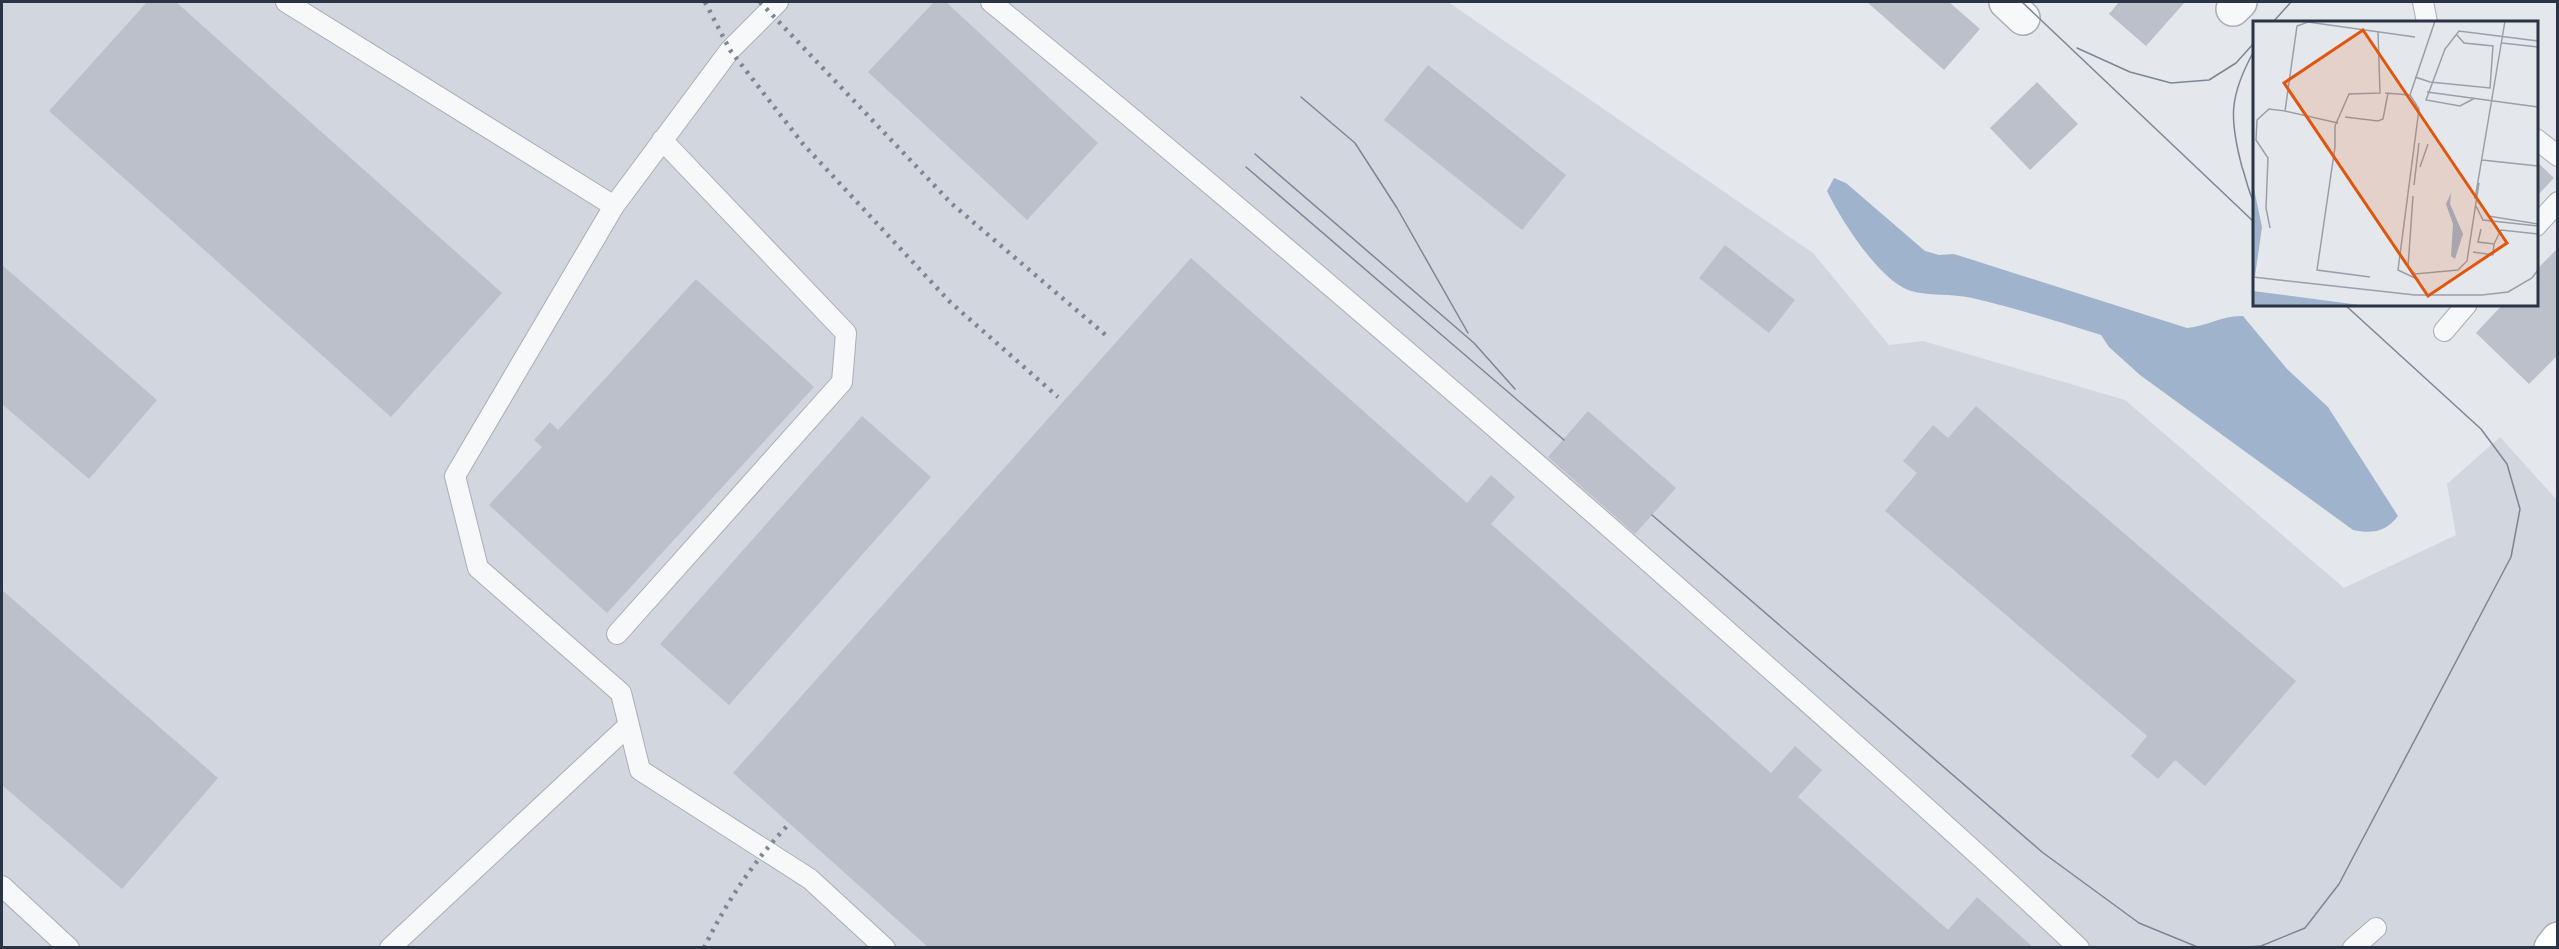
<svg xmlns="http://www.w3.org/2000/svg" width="2559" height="949" viewBox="0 0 2559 949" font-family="'Source Sans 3',sans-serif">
	<rect width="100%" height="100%" fill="#e4e7ec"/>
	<path fill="#d2d6de" d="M2,2H1448L1813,253L1889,345L1923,341L2125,400L2344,588L2456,535L2447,484L2500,437L2557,500L2558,924L2543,947L2,948Z"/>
	<path fill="#9fb4cc" d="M1834,178L1846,183L1925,251L1939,255L1954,254L2187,328C2207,326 2224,315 2243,316L2287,369L2328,407L2398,516C2386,532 2372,534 2353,530L2140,375L2109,347L2101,335C2059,322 2016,308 1972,298C1951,293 1929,297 1908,290C1878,278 1841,220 1827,191Z"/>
	<path fill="#bbc0ca" d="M147,2H176L502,293L391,417L49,111Z
		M934,2H946L1098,143L1027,220L868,72Z
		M1867,2H1949L1980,29L1944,70Z
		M2119,2H2185L2146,46L2109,14Z
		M1428,65L1566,175L1522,230L1384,120Z
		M2037,82L2078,124L2030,170L1990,128Z
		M2536,161L2554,178L2536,197Z
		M1725,245L1795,300L1769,333L1699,278Z
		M2558,248V355L2529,384L2476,333L2503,304H2536V270Z
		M1191,258L1467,503L1491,475L1515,497L1491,524L1771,773L1795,746L1822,770L1798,797L1948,930L1977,897L2034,948H929L733,773Z
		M2,265L157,400L89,479L2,404Z
		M696,279L814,387L607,613L489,505L542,447L534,440L550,422L558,430Z
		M1976,406L2296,681L2205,786L2175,760L2158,779L2131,756L2147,736L1885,511L1917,473L1903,461L1933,425L1948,438Z
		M1588,411L1676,488L1635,534L1548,457Z
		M862,416L931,477L729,705L660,644Z
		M2,590L218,778L122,889L2,785Z"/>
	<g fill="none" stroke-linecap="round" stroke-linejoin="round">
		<g stroke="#a9aeb7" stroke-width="22">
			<path id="service" d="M286,2L614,206L455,476L478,568L621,693L640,770L810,879L885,948
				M991,2C1228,196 1461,396 1691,599C1821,714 1952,829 2079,948
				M2423,2L2427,22
				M2536,139L2558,156
				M614,206L730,50L778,2
				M2536,226L2558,202
				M2444,331L2467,304
				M617,634L842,382L846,333L662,140
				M2,886L69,948
				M390,948L629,725
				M2353,948L2376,928"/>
		</g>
		<g stroke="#a9aeb7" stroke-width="36">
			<path id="minor" d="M2006,2L2023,18
				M2233,9L2240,2"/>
		</g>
		<g stroke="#a9aeb7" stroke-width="36">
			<path id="secondary" d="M2551,948L2558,939"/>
		</g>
		<use href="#service" stroke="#f7f8fa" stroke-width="20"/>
		<use href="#minor" stroke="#f7f8fa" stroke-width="33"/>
		<use href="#secondary" stroke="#fff" stroke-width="33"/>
		<path stroke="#7d8696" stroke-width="1.5" d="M2022,2L2254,222
			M2273,22L2291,2
			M2077,48L2130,72L2171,83L2209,80L2236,63L2254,43
			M2254,51C2229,96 2229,118 2242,167C2246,178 2248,191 2254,202
			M1301,97L1355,143L1397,208L1468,333
			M1255,154L1474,343L1515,389
			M1246,167L1564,440
			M1652,515L2042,852L2139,923L2200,948
			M2239,948L2261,946L2305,928L2339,884L2511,557L2520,509L2507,464L2481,429L2344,304"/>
		<path stroke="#7d8696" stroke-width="4.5" stroke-dasharray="3 6" stroke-linecap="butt" d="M705,2L730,50L803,144L950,302L1058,397
			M760,2L952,204L1108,337
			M704,948C726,902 756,858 789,824"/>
	</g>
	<g transform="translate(2253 21)">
		<rect width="285" height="285" fill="#e4e7ec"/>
		<path d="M0,163L9,206L2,255H0ZM198,172L197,183L210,213L202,238L198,235L200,203L193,183ZM0,270L114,285H0Z" fill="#9fb4cc"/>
		<path fill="none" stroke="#9a9fa9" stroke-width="1.5" d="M249,22L285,26M162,56L177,61L237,67L240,25L211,22L204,14M174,71L285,86M132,72L157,74M222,77L207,85L173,79L192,28L206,10L285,20M32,90L85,102M92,96L125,100L130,98L135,72M229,139L285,145M167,146L175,123M161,164L166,122M160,175L155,246L162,253L205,249L214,240L226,162M222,178L252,0M223,185L230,199L285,205M235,195L285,203M17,207L13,187L15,137L3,119L4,99L16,88L32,90L44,5L55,1L162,16M228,208L225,221L241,223L248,209L285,213M220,231L240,234L241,223M0,256L162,274H229L255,271L279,257L285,249M117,256L64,249L82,126V105L96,73L127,72L125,11M166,259L145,249L166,88L157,74L182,0"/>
		<path fill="#df570f" fill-opacity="0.15" stroke="#df570f" stroke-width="3" d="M110,9L254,222L175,275L31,62Z"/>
		<rect width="285" height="285" fill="none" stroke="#2b3445" stroke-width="3"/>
	</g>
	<rect width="2559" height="949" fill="none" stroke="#2b3445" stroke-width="6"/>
</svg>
